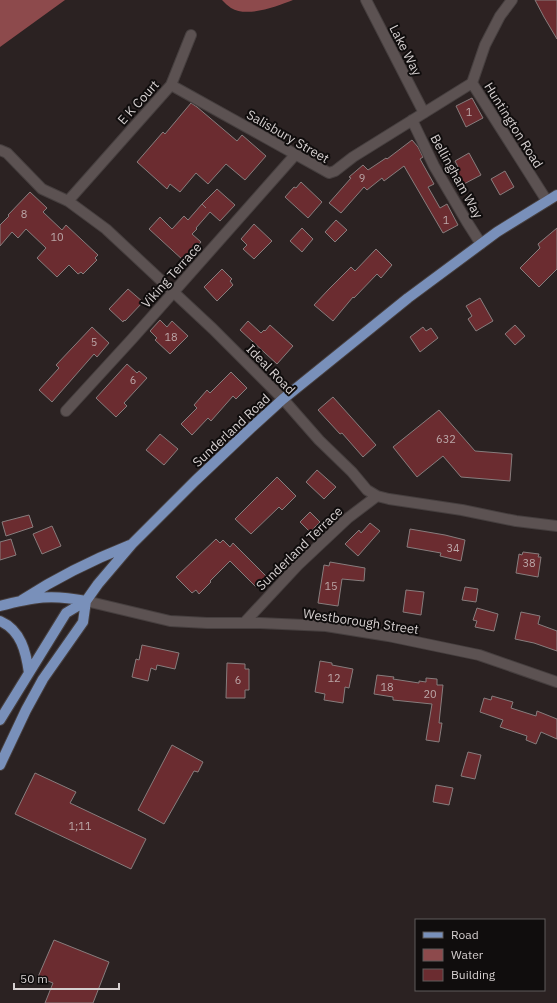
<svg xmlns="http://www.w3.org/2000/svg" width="557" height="1003" viewBox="0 0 557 1003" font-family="'IBM Plex Sans',sans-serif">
	<rect width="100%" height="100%" fill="#2b2222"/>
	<path fill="#8d4a4c" d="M0,0H65L0,47Z
		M222,0H293C278,6 247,18 231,8C228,6 225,3 222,0Z"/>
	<path fill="#6b2c30" stroke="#877d7d" d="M535,0H557V39L544,17Z
		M472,98L483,118L466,127L456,106Z
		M191,103L197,107L237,141L242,135L266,156L245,180L226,164L208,184L196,173L180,192L170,184L167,189L137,162L163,132L165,134Z
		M412,140L418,147L423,157L420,159L434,184L428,187L440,208L447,204L458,225L443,233L404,166L384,181L382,178L367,190L364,187L341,213L329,203L351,178L349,177L363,165L368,170L386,158L387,159Z
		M469,153L481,175L462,185L454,171L459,169L455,161Z
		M505,171L514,187L500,195L491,179Z
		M301,182L322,202L308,218L285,197L294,187L296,188Z
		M217,189L235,205L220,221L210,212L196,228L197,229L192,234L201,242L184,261L149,229L160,217L172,229L184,216L188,220L202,204L206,208L202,204Z
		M30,192L47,208L43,212L62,230L66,225L98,255L95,258L97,260L83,274L81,272L78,274L69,265L57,277L37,258L46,248L26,229L18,238L12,232L0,246V225L9,216L8,215Z
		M336,220L347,230L335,242L325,232Z
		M254,224L272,241L254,259L243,249L247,245L241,239Z
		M302,228L313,239L302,252L290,241Z
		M557,228V269L539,287L520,268L540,248L538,244Z
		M376,249L392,265L381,278L377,274L354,298L353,297L333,321L314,305L328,290L351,267L355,271Z
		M222,269L232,279L230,281L233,285L217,301L204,287Z
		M128,289L143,302L125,321L124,320L123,322L109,309Z
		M480,298L493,321L476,331L468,319L472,316L466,306Z
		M160,320L167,327L172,321L188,336L170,354L155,340L157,338L150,331Z
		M248,321L261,333L264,330L265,331L270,325L293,346L277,364L240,330Z
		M515,325L525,336L515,345L505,334Z
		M92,327L109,343L97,357L94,354L52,402L39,390L59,368L56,365Z
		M423,327L426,331L431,328L438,338L420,352L410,337Z
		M127,364L137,373L139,371L147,378L124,403L127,406L116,417L96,398Z
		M231,372L247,388L236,399L233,396L211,421L208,418L192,435L181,424L197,408L194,405L207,390L210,393Z
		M333,397L376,445L363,457L342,433L340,434L318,410Z
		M439,410L475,451L512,454L510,481L461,477L443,456L417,477L393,447Z
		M160,434L178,449L164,465L146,450Z
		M317,470L336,487L324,499L306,482Z
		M277,477L296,496L282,510L279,507L251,534L235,519Z
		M310,512L320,522L310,532L300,522Z
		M29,515L33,527L6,536L2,522Z
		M370,523L380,531L358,556L345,544L359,530L361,533Z
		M52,526L61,546L42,554L33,534Z
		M410,529L445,535L465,540L461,561L440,556L441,553L407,547Z
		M11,539L16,555L0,560V542Z
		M216,539L220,543L223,540L230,547L233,543L267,577L256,587L230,561L210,581L211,582L199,594L196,590L192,593L176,577Z
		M523,552L539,554L538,557H541L538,577L516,573L519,554L522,555Z
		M330,562L365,568L364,581L342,579L338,606L318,603L324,565L329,566Z
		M465,587L478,589L476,602L462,600Z
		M406,590L424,592L421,615L403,612Z
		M477,608L498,614L494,631L475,627L477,621L473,620Z
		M521,612L540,616L538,624L557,631V651L534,643L515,639Z
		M142,645L179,653L175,669L157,665L156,670L151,668L148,681L132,677L136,659L139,660Z
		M320,661L332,663V665L353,669L349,688L345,687L343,703L324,700L325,694L315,692Z
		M227,663L245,664V669H249V690H245V698H226Z
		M377,675L394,677L393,679L419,683V681L426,682V678L437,679V685H443L439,723H442L439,742L426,740L432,704L393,700V697L374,694Z
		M492,696L513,702L511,708L536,716L537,711L557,719V739L541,732L536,744L526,740L527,736L500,727L503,720L480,712L484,698L491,700Z
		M172,745L203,762L198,772L194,771L164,824L138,810Z
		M468,752L481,755L475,779L461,776Z
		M35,773L76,792L70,803L146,839L131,869L15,814Z
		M436,785L453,788L449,805L433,802Z
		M54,940L109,962L93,1003H45L53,983L38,977Z"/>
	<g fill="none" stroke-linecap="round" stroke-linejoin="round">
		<g stroke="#463f3f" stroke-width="12">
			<path id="street" d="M366,0L424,113
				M472,83L547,201
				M472,83L485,45L500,16L512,0
				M171,85L329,173L335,171L353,157L472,83
				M412,120L434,166L467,222L481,244
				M0,150L7,153L42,189L68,201L106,229L213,329L283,399L319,440L352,472L367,490L377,496L389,499L462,510L516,521L557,526
				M68,201L171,85L191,35
				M66,411L132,339L295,155
				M244,623L298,565L348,518L377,496"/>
		</g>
		<g stroke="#463f3f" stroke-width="12">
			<path id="secondary" d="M86,601L170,621L207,623H260L326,626L388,636L479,655L557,682"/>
		</g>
		<g stroke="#463f3f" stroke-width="12">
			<path id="primary" d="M22,600C56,578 92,560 130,545
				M0,606C34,597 51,594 86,601
				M0,621C21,630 26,652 29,673
				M0,720L66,613L86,601L98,584L132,544L195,481L251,428L283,399L408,298L497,232L557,195
				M0,765L26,710L43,679L83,622L86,601"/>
		</g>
		<use href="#street" stroke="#5c5252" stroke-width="10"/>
		<use href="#secondary" stroke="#5c5252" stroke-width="10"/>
		<use href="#primary" stroke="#7990ba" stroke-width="10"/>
	</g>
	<g text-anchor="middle" stroke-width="4" stroke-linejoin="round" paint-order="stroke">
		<g font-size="11" fill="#bba7a8">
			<text x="469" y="116">1</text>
			<text x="362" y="182">9</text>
			<text x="24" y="218">8</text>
			<text x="446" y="224">1</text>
			<text x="57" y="241">10</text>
			<text x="171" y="341">18</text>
			<text x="94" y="346">5</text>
			<text x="133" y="384">6</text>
			<text x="446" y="443">632</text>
			<text x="453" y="552">34</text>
			<text x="529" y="567">38</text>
			<text x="331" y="590">15</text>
			<text x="334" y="682">12</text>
			<text x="238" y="684">6</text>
			<text x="387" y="691">18</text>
			<text x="430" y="698">20</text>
			<text x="80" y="830">1;11</text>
		</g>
		<g font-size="13" fill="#d6d0d0" stroke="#100d0d">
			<text transform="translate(406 50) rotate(63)" y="5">Lake Way</text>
			<text transform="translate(138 102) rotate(-48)" y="5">E K Court</text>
			<text transform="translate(514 125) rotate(58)" y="5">Huntington Road</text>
			<text transform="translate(288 136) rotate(30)" y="5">Salisbury Street</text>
			<text transform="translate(457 176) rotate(61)" y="5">Bellingham Way</text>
			<text transform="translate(171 275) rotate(-48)" y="5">Viking Terrace</text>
			<text transform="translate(271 369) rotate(46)" y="5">Ideal Road</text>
			<text transform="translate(231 430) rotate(-43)" y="5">Sunderland Road</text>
			<text transform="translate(299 548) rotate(-44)" y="5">Sunderland Terrace</text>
			<text transform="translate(361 621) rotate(8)" y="5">Westborough Street</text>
		</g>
	</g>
	<rect x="415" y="919" width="130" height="72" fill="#100d0d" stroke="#5f5b5b"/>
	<rect x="423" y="932" width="20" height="6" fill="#7990ba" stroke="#5f5b5b"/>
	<text x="451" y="939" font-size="12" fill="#d6d0d0">Road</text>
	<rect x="423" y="949" width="20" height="12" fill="#8d4a4c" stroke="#5f5b5b"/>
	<text x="451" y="959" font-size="12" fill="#d6d0d0">Water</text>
	<rect x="423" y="969" width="20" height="12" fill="#6b2c30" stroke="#5f5b5b"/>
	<text x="451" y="979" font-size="12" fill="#d6d0d0">Building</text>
	<path d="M14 983v6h105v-6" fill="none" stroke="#d6d0d0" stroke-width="2"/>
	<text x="20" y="983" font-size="12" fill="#d6d0d0" stroke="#100d0d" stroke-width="3" paint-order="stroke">50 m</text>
</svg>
